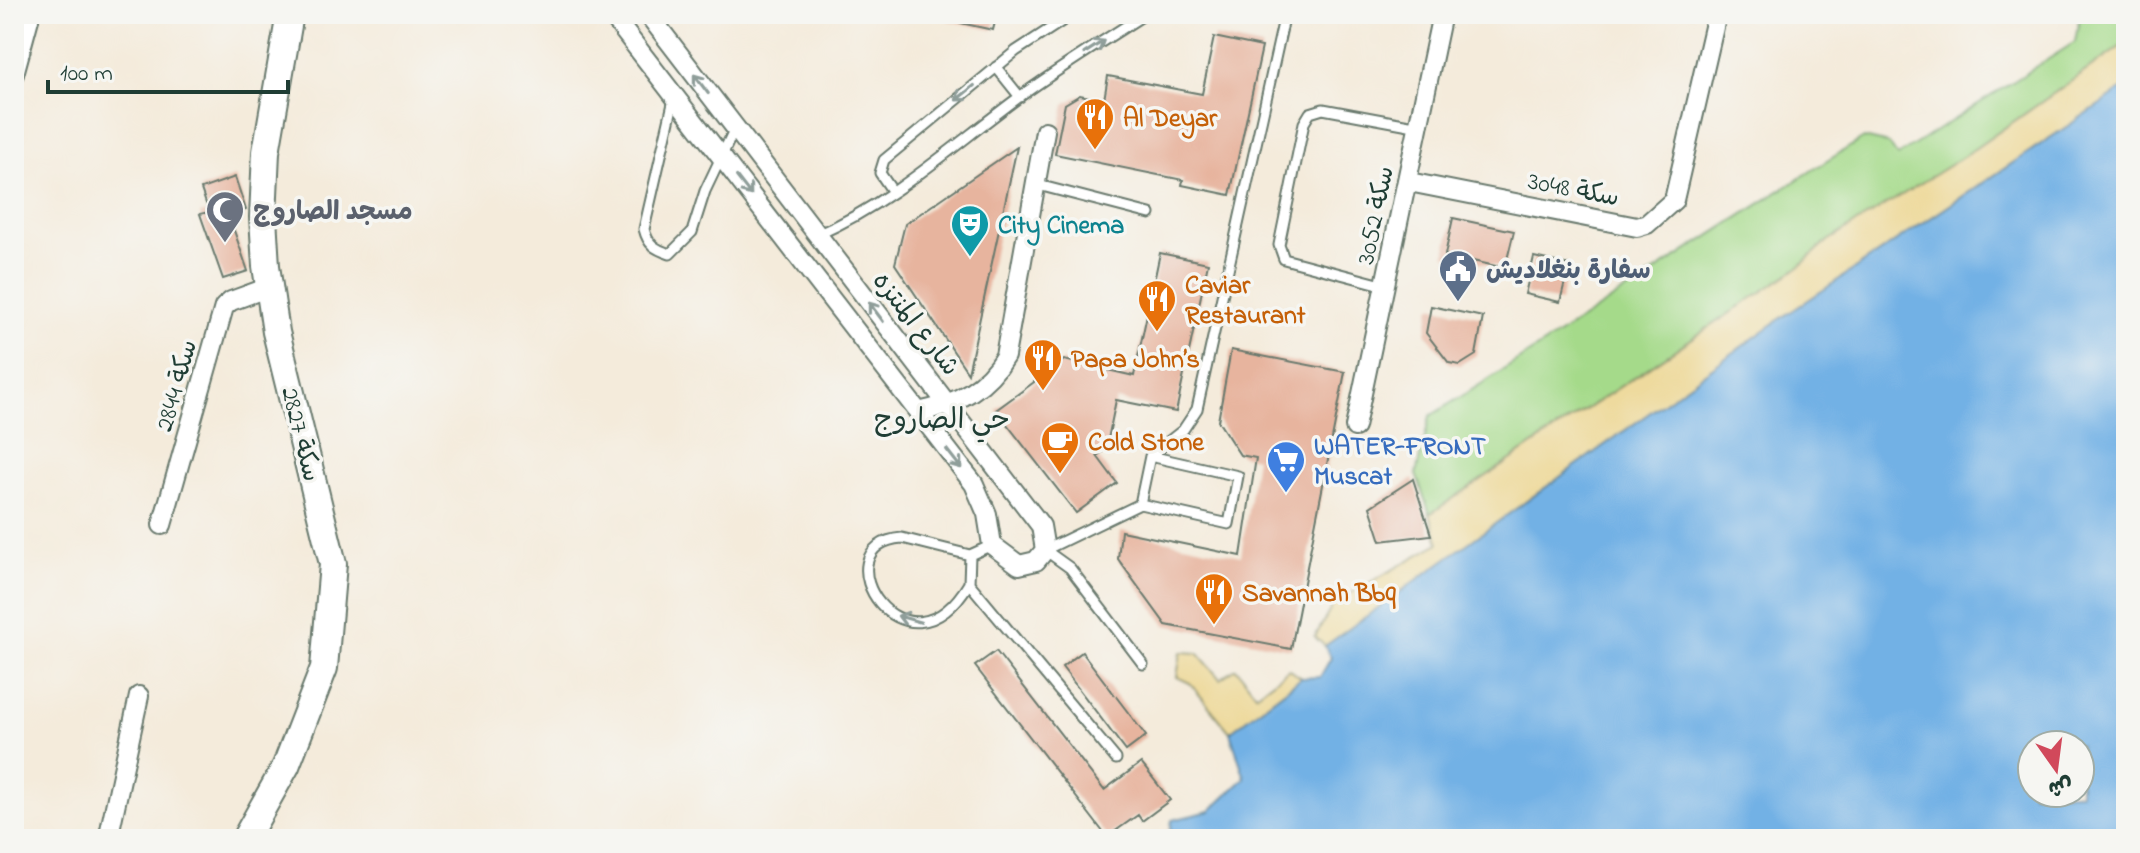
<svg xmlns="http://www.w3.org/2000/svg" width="2140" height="853" viewBox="0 0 2140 853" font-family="'Indie Flower','Playpen Sans Arabic',sans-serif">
	<rect width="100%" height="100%" fill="#f6f6f2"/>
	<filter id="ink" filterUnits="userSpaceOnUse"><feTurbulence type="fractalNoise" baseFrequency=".0125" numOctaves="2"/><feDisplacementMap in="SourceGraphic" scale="16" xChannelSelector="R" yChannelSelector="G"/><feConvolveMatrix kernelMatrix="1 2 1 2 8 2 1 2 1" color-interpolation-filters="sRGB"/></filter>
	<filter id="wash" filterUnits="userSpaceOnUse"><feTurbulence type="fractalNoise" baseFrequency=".006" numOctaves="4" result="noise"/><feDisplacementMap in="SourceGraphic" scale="32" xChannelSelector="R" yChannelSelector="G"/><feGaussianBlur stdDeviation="1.8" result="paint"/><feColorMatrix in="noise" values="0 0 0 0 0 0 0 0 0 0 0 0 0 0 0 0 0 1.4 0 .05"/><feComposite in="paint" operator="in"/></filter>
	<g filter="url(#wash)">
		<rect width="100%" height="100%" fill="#f4ebdb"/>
		<path fill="#a5da8a" stroke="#628c5f" stroke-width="2" d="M2080,14H2126V43L1963,157L1828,241L1799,267L1430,514L1416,474L1430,416C1576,326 1717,228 1864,138L1889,144L1897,156L2075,42Z"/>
		<path fill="#eeda9e" stroke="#868c69" stroke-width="2" d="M2126,43V87L1783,317L1325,646L1315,637L1334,603L1439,543L1430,514L1799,267L1828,241L1963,157Z
			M1181,652L1198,653L1220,679L1236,668L1256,694L1289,669L1301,678L1230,732L1190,683L1177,677Z"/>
		<path fill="#72b1e5" stroke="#48778c" stroke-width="2" fill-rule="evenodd" d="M2126,87V839H1169L1172,820L1210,811L1245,778L1230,732L1301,678L1320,677L1331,658L1325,646L1783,317ZM2032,745H2080V793H2032Z"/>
		<g id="blocks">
			<path fill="#e7b49e" d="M948,14H997L993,30L947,20Z
				M1214,37L1262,47L1230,195L1182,185L1183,180L1055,154L1065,104L1080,95L1104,100L1108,76L1202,94Z
				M1017,147L968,373L895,264L905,224Z
				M235,177L246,210L229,216L248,271L223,279L200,214L209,212L201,189Z
				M1453,218L1514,231L1505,268L1445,255Z
				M1160,253L1208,263L1176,412L1116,400L1106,449L1097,456L1117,483L1076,513L996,410L1064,360L1134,376Z
				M1534,257L1569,265L1560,302L1525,294Z
				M1431,306L1483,317L1476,355L1460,365L1449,363L1426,333Z
				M1231,350L1345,372L1291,649L1166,625L1118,559L1121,531L1241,556L1256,458L1240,455L1218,421Z
				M1413,479L1431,535L1381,541L1370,507Z
				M996,651L1104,790L1141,763L1170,800L1142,821L1138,815L1107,837L975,666Z
				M1082,652L1146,736L1126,751L1062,667Z"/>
		</g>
	</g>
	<g filter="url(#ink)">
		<use href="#blocks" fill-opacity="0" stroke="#6a7a6e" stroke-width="2"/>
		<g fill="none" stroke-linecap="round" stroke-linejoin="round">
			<g stroke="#6a7a6e" stroke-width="13">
				<path id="lane" d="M996,67L1020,97
					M674,99L644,229C648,245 655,249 670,254L692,232L705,191L735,128
					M1038,185L1150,214
					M893,192L880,173L884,160L1016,51L1073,14
					M817,235C891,203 953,146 1018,98C1059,68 1102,42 1145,14
					M1386,286L1284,259L1279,245L1304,123L1310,113L1323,109L1420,127
					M1150,456L1183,430L1197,409L1285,14
					M1140,504L1150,456L1238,476L1229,524L1140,504L1045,550L1070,568L1143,664
					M992,545L970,555L969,583L1116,759
					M969,583C906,689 816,545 902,538L970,555"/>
			</g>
			<g stroke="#6a7a6e" stroke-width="22">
				<path id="street" d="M611,14L974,484L987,514L992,545L1019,565L1036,561L1045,550L1041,526L648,14
					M14,74L29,19
					M1409,182L1637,227L1647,224L1674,200L1717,14
					M918,412C954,405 986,389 1005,356L1045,131
					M1355,427L1442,14
					M162,525L224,307L231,301L269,287
					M108,839L139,696"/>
			</g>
			<g stroke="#6a7a6e" stroke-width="30">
				<path id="secondary" d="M245,839L286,766L324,668L333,564L276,332L266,266L263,217L266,152L290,14"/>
			</g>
			<use href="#lane" stroke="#fff" stroke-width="9"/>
			<use href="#street" stroke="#fff" stroke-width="18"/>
			<use href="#secondary" stroke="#fff" stroke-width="26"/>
		</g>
		<defs><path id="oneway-shaft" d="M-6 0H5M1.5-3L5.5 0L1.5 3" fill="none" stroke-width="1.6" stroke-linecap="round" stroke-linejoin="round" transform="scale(2)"/></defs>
		<g stroke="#8f9e9a">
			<use href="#oneway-shaft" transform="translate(1094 47) rotate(-33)"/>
			<use href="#oneway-shaft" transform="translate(701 84) rotate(-127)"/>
			<use href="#oneway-shaft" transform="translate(965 93) rotate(141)"/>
			<use href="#oneway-shaft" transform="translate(744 186) rotate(52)"/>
			<use href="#oneway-shaft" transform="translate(876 312) rotate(-127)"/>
			<use href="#oneway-shaft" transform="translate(954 459) rotate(52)"/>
			<use href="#oneway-shaft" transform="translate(909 619) rotate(-164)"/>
		</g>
	</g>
	<defs>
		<g id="restaurant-pin" transform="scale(2)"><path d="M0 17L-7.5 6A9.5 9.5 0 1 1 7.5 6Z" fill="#e8710a" stroke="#f6f6f2"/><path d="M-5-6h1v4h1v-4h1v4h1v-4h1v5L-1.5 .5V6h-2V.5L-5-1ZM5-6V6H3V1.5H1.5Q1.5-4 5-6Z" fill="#fff"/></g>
		<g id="mosque-pin" transform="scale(2)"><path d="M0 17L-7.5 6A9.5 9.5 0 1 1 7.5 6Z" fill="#6b7280" stroke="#f6f6f2"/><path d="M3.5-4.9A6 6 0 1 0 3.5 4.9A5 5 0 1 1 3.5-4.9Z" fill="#fff"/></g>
		<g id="theatre-pin" transform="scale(2)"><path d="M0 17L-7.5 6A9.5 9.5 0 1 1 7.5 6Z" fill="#0f9aa8" stroke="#f6f6f2"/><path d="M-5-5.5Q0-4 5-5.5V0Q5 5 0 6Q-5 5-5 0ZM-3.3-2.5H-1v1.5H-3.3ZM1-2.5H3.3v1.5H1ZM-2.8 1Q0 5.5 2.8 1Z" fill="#fff"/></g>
		<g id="civic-pin" transform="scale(2)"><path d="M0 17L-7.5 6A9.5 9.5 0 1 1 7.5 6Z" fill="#5c6f8a" stroke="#f6f6f2"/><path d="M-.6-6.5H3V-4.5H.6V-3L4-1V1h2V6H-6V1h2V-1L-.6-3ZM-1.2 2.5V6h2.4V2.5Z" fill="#fff"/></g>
		<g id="cafe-pin" transform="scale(2)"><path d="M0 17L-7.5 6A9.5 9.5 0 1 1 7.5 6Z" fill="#e8710a" stroke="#f6f6f2"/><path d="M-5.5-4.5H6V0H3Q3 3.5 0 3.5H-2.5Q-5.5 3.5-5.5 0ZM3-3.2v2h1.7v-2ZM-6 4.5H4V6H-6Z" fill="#fff"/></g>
		<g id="supermarket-pin" transform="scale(2)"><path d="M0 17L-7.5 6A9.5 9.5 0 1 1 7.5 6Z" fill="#3f7fe0" stroke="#f6f6f2"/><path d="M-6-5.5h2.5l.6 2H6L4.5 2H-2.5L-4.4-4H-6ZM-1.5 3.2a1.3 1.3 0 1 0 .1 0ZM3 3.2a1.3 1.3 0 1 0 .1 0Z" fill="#fff"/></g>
	</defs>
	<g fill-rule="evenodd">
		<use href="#restaurant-pin" x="1095" y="117"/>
		<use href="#mosque-pin" x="225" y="210"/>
		<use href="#theatre-pin" x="970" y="224"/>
		<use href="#civic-pin" x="1458" y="269"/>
		<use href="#restaurant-pin" x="1157" y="299"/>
		<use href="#restaurant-pin" x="1043" y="358"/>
		<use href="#cafe-pin" x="1060" y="441"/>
		<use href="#supermarket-pin" x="1286" y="460"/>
		<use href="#restaurant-pin" x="1214" y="592"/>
	</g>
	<g text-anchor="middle" stroke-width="7" stroke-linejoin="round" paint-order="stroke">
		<g font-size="26" font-weight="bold" fill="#c56008" stroke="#f6f6f2" text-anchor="start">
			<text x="1123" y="126">Al Deyar</text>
			<text x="1185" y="293">Caviar<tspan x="1185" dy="30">Restaurant</tspan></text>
			<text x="1071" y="367">Papa John’s</text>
			<text x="1088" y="450">Cold Stone</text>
			<text x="1242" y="601">Savannah Bbq</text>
		</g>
		<g font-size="26" fill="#1f3d34" stroke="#f6f6f2">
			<text transform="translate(1574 188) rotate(11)" y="9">سكة 3048</text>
			<text transform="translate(1374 215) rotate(-78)" y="9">سكة 3052</text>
			<text transform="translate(917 323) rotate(52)" y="9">شارع المنتزه</text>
			<text transform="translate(175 385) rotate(-74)" y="9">سكة 2844</text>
			<text transform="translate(302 434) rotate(76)" y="9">سكة 2827</text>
		</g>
		<g font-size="26" font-weight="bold" fill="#5b616d" stroke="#f6f6f2" text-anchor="start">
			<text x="253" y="219">مسجد الصاروج</text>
		</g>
		<g font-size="26" font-weight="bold" fill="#0d838f" stroke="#f6f6f2" text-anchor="start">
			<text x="998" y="233">City Cinema</text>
		</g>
		<g font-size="26" font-weight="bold" fill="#4e5e75" stroke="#f6f6f2" text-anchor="start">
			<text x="1486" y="278">سفارة بنغلاديش</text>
		</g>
		<g font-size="26" font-weight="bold" fill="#366cbe" stroke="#f6f6f2" text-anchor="start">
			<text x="1314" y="454">WATER-FRONT<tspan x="1314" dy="30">Muscat</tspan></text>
		</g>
		<g font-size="28" fill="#1f3d34" stroke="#f6f6f2">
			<text x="942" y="428">حي الصاروج</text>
		</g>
	</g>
	<rect width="2140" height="853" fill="none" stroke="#f6f6f2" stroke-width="48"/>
	<g transform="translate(2056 769) rotate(166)"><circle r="38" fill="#f6f6f2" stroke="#a0aca6" stroke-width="2"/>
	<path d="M0-6L14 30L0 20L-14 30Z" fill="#d1495b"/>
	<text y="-12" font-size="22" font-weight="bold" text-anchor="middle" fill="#1f3d34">ش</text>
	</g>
	<path d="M48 80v12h240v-12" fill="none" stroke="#1f3d34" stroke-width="4"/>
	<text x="60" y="80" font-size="24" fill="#1f3d34" stroke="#f6f6f2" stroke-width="6" paint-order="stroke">100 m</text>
</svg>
